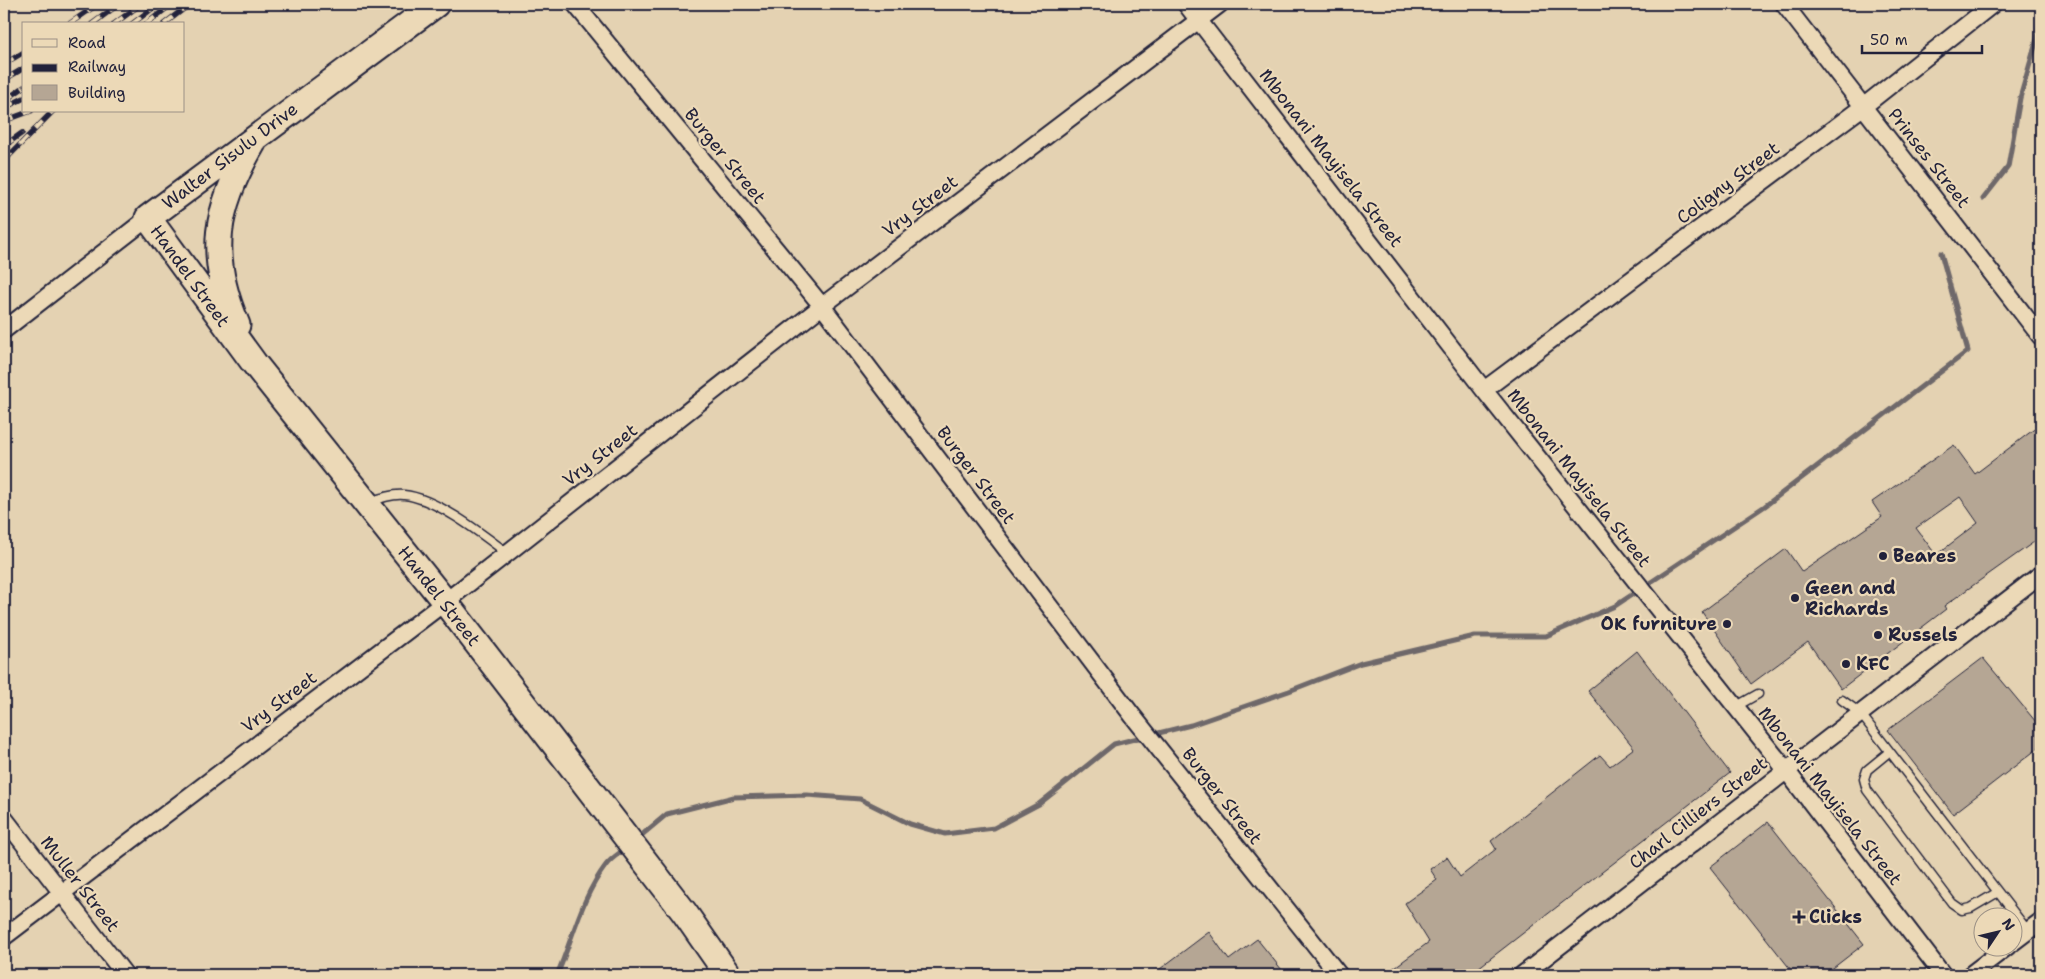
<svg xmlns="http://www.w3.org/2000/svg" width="2045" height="979" viewBox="0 0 2045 979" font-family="'Shantell Sans',sans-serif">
	<rect width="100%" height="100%" fill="#e4d2b2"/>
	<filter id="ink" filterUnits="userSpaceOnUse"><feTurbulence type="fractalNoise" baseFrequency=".02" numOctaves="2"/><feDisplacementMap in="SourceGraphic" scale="10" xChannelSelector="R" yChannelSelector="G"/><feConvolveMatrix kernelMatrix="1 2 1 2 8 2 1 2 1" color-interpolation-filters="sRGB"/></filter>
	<g filter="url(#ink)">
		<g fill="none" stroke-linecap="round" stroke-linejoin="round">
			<path stroke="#6e686a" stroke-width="5" d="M1983,199L2008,167L2020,98L2037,39L2041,13
				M637,839L667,814L734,797L807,795L860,799L910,824L945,834L994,828L1039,804L1114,744L1191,725L1289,691L1361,663L1475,636H1546L1615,606L1765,506L1968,351L1941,253
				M557,975C573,938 581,898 606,865C611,858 620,853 626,848"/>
		</g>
		<path fill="#b5a694" stroke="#22223b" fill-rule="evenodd" d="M2041,424V537L1944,606L1946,609L1841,689L1808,642L1751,684L1702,612L1786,549L1802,572L1882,517L1872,502L1954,445L1975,474ZM1960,497L1978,523L1936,555L1916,528Z
			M1637,651L1730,773L1469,975H1384L1429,942L1405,903L1437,880L1430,869L1447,857L1460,877L1496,849L1491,841L1600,755L1610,766L1634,748L1588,691Z
			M1983,658L2041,728V746L1953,814L1888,730Z
			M1768,822L1864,944L1824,975H1795L1710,867Z
			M1209,932L1229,960L1257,939L1286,975H1152Z"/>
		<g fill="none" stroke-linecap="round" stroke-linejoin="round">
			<g stroke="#22223b" stroke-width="11">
				<path id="lane" d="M370,502C381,498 392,494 404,495C436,498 482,534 507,553
					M1842,700L1860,713L2028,931
					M1735,707L1758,694
					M1889,752L1867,770L1864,779L1867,790L1952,903L1962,910L1971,908L1998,892"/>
			</g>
			<g stroke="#22223b" stroke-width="20">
				<path id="street" d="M575,4L822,306L1132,715L1339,975
					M1186,4L1484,390L1786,770L1943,975
					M1784,4L2041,337
					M4,330L148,218
					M1484,390L1864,106L1993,4
					M4,818L125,975
					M4,937L445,602L822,306L1220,4
					M2012,943L2041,921
					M1522,975L2041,574
					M1970,975L2008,946"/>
			</g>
			<g stroke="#22223b" stroke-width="29">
				<path id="primary" d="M436,4L148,218L254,363L445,602L684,912L728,975
					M237,325C207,255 215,208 253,143"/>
			</g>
			<use href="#lane" stroke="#ecd9b7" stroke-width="8"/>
			<use href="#street" stroke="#ecd9b7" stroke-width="16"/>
			<use href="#primary" stroke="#ecd9b7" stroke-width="25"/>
			<g stroke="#22223b" stroke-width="5.5">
				<path id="rail" d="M69,24L98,4
					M92,24L119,4
					M114,24L141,4
					M132,24L158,4
					M146,24L172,4
					M164,24L190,4
					M4,64L24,52
					M4,80L24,68
					M4,101L24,87
					M4,108L24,98
					M4,121L31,111
					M4,146L22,133
					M4,161L53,111"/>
			</g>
			<use href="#rail" stroke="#ecd9b7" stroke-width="4" stroke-dasharray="11" stroke-linecap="butt"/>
		</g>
	</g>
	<g fill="#22223b" stroke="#ecd9b7" stroke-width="2">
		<circle cx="1883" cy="556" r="5"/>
		<circle cx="1795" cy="598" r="5"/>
		<circle cx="1727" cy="624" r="5"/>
		<circle cx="1878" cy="635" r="5"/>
		<circle cx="1846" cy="664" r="5"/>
		<path d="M1796.5 909.5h5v5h5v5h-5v5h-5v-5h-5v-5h5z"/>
	</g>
	<g text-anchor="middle" stroke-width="4.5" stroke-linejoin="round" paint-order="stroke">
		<g font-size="18" fill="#22223b" stroke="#ecd9b7">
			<text transform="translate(230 156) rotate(-37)" y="6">Walter Sisulu Drive</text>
			<text transform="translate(725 156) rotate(51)" y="6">Burger Street</text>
			<text transform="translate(1331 158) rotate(52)" y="6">Mbonani Mayisela Street</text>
			<text transform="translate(1929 158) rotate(52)" y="6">Prinses Street</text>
			<text transform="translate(1728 183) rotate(-37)" y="6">Coligny Street</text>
			<text transform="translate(920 206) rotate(-37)" y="6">Vry Street</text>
			<text transform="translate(190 276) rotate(54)" y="6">Handel Street</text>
			<text transform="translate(600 455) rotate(-38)" y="6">Vry Street</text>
			<text transform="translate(976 475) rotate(53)" y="6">Burger Street</text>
			<text transform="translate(1579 478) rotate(52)" y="6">Mbonani Mayisela Street</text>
			<text transform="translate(439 596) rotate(52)" y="6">Handel Street</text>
			<text transform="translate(279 702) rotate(-37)" y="6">Vry Street</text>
			<text transform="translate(1222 796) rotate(52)" y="6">Burger Street</text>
			<text transform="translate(1830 796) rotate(52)" y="6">Mbonani Mayisela Street</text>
			<text transform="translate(1698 813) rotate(-38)" y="6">Charl Cilliers Street</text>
			<text transform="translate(80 884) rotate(52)" y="6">Muller Street</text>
		</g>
		<g font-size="18" font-weight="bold" fill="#22223b" stroke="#ecd9b7" text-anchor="start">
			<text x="1893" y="562">Beares</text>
			<text x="1805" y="594">Geen and<tspan x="1805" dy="21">Richards</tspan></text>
			<text x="1717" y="630" text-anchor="end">OK furniture</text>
			<text x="1888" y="641">Russels</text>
			<text x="1856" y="670">KFC</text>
			<text x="1809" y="923">Clicks</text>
		</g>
	</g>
	<rect width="2045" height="979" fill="none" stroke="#ecd9b7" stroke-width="20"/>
	<rect x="10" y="10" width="2025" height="959" fill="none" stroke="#22223b" stroke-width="2" filter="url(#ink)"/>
	<rect x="22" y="22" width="162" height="90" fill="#ecd9b7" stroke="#9b9085"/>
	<rect x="32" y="39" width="25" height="8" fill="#ecd9b7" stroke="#9b9085"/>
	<text x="68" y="48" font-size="15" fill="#22223b">Road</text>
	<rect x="32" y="64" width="25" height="8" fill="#22223b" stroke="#9b9085"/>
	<text x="68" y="72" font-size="15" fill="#22223b">Railway</text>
	<rect x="32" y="85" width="25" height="15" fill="#b5a694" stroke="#9b9085"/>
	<text x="68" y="98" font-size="15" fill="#22223b">Building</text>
	<g transform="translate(1998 932) rotate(55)"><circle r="24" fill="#ecd9b7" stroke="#9b9085"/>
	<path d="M0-4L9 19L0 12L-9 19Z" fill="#22223b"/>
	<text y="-8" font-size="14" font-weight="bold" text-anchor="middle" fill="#22223b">N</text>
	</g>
	<path d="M1862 45v8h120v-8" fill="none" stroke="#22223b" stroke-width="2.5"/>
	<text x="1870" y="45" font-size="15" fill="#22223b" stroke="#ecd9b7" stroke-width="4" paint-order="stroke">50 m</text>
</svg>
